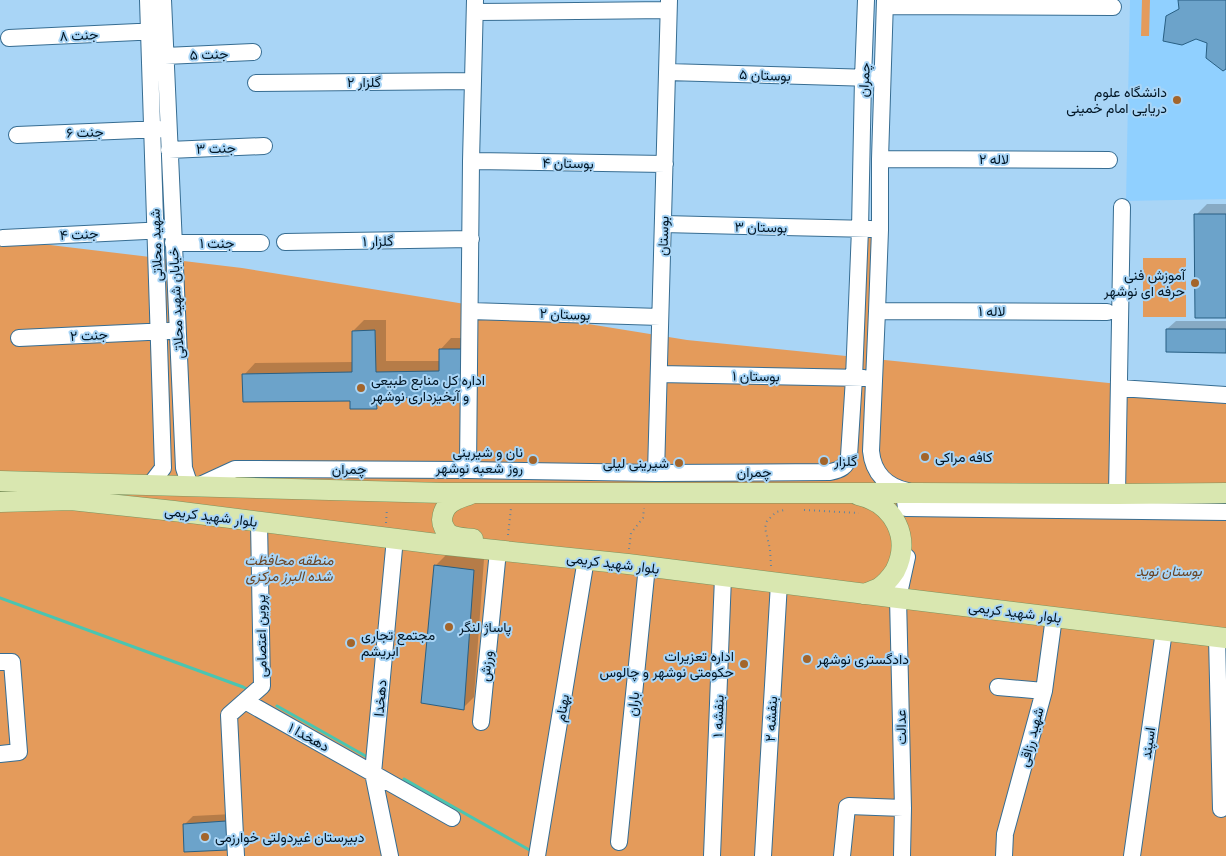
<svg xmlns="http://www.w3.org/2000/svg" width="1226" height="856" viewBox="0 0 1226 856" font-family="'Times New Roman',Vazirmatn,serif">
	<rect width="100%" height="100%" fill="#a9d5f6"/>
	<path fill="#90d0ff" d="M1130,0H1226V199L1126,201Z"/>
	<path fill="#e49b5b" d="M1142,0H1150L1149,36H1141Z
		M861,230H879L875,359L1226,395V856H0V239L242,268L687,340L856,357Z
		M1143,258H1186V317H1143Z"/>
	<path fill="#0003" d="M1207,204H1226V316L1196,215Z
		M364,320H386V361H440V350L451,338H475V385L387,397L376,407L351,399L244,375L255,363L353,362V331Z
		M1176,321H1226V351L1167,329Z
		M446,555L484,559L474,697L463,708L435,566Z
		M233,814L234,841L226,849L185,824L193,816Z"/>
	<g fill="none" stroke-linecap="round" stroke-linejoin="round">
		<path stroke="#4ac5b1" stroke-width="3" d="M0,598L243,687L249,690
			M277,706L369,758
			M404,779L533,852"/>
	</g>
	<path fill="#6ca3ca" stroke="#285f83" d="M1178,0H1226V69L1223,71L1206,58L1207,43L1196,39L1182,45L1163,41L1166,16L1179,9Z
		M1194,214H1226V318H1195Z
		M1166,329H1226V353L1166,352Z
		M375,330L376,372L439,371V349H464L465,397L376,398L377,409H350V401L243,402L242,374L352,372V331Z
		M434,565L474,570L464,710L421,703Z
		M226,821L227,850L184,852L183,824Z"/>
	<g fill="none" stroke-linecap="round" stroke-linejoin="round">
		<g stroke="#376d92" stroke-width="18">
			<path id="minor" d="M148,0L163,468L150,485
				M163,0L184,468L190,486
				M885,0L880,159V230L877,311L871,451C873,473 887,487 908,491
				M885,6L1113,7
				M475,12L668,10
				M9,38L159,31
				M165,56L253,52
				M667,72L872,78
				M256,83L473,81
				M17,135L162,129
				M169,150L264,146
				M880,159L1109,160
				M471,161L665,164
				M663,224L871,229
				M3,238L166,230
				M285,242L471,239
				M173,243H261
				M470,311L660,317
				M877,311L1107,312
				M19,338L169,331
				M659,374L864,378
				M1119,388L1226,395
				M468,470L471,161L475,0
				M656,473L669,0
				M198,486L235,469L468,470L656,473L830,472C840,470 847,467 849,456L854,378L860,229L863,78L866,0
				M904,493L906,508L1226,512
				M1117,494L1122,207
				M1217,637L1221,809
				M0,662H12L19,752L0,754
				M998,687L1044,691
				M245,701L452,818
				M481,722L498,551
				M619,842L647,566
				M236,856L229,715L262,686L259,522
				M390,856L373,773L395,538
				M537,856L586,559
				M712,856L723,577
				M763,856L779,583
				M842,856L847,807L849,806L903,808
				M902,856L903,808L898,598L907,557
				M1004,856L1005,834L1044,691L1054,617
				M1132,856L1164,631"/>
		</g>
		<g stroke="#7d935d" stroke-width="21">
			<path id="major" d="M0,481L443,493H916L1117,494L1226,493
				M469,495C456,499 443,503 442,520C442,524 445,531 449,534C455,538 466,538 473,539
				M858,495C894,503 912,538 895,571C891,577 885,584 879,588C875,590 869,592 864,594
				M0,502L71,500L174,511L437,544L628,564L898,598L1226,638"/>
		</g>
		<path stroke="#63859e" stroke-width="2" stroke-dasharray="1 4" stroke-linecap="butt" d="M804,510L859,513
			M386,523L387,508
			M508,535L511,508
			M629,549L631,533L643,518L644,508
			M771,566L770,549L765,528L767,521L776,512L784,510"/>
		<use href="#minor" stroke="#fff" stroke-width="16"/>
		<use href="#major" stroke="#d9e7b0" stroke-width="20"/>
	</g>
	<g fill="#a3652b" stroke="#a9d5f6" stroke-width="2">
		<circle cx="1177" cy="100" r="5"/>
		<circle cx="1195" cy="283" r="5"/>
		<circle cx="361" cy="388" r="5"/>
		<circle cx="925" cy="457" r="5"/>
		<circle cx="533" cy="460" r="5"/>
		<circle cx="824" cy="461" r="5"/>
		<circle cx="679" cy="463" r="5"/>
		<circle cx="449" cy="627" r="5"/>
		<circle cx="351" cy="643" r="5"/>
		<circle cx="807" cy="659" r="5"/>
		<circle cx="744" cy="664" r="5"/>
		<circle cx="205" cy="837" r="5"/>
	</g>
	<g text-anchor="middle" stroke-width="4" stroke-linejoin="round" paint-order="stroke">
		<g font-size="14" fill="#011524" stroke="#a9d5f6">
			<text transform="translate(79 35) rotate(-3)" y="5">جنت ۸</text>
			<text transform="translate(209 54) rotate(-2)" y="5">جنت ۵</text>
			<text transform="translate(765 75) rotate(2)" y="5">بوستان ۵</text>
			<text transform="translate(864 80) rotate(-87)" y="5">چمران</text>
			<text x="364" y="87">گلزار ۲</text>
			<text transform="translate(85 132) rotate(-2)" y="5">جنت ۶</text>
			<text transform="translate(216 148) rotate(-2)" y="5">جنت ۳</text>
			<text x="994" y="164">لاله ۲</text>
			<text transform="translate(568 163) rotate(1)" y="5">بوستان ۴</text>
			<text transform="translate(761 227) rotate(1)" y="5">بوستان ۳</text>
			<text transform="translate(79 234) rotate(-3)" y="5">جنت ۴</text>
			<text transform="translate(663 236) rotate(-88)" y="5">بوستان</text>
			<text transform="translate(378 241) rotate(-1)" y="5">گلزار ۱</text>
			<text x="217" y="248">جنت ۱</text>
			<text transform="translate(156 245) rotate(-92)" y="5">شهید محلاتی</text>
			<text transform="translate(176 303) rotate(-93)" y="5">خیابان شهید محلاتی</text>
			<text x="992" y="316">لاله ۱</text>
			<text transform="translate(565 314) rotate(2)" y="5">بوستان ۲</text>
			<text transform="translate(89 335) rotate(-3)" y="5">جنت ۲</text>
			<text transform="translate(756 376) rotate(1)" y="5">بوستان ۱</text>
			<text x="349" y="474">چمران</text>
			<text x="754" y="477">چمران</text>
			<text transform="translate(211 516) rotate(7)" y="5">بلوار شهید کریمی</text>
			<text transform="translate(613 563) rotate(7)" y="5">بلوار شهید کریمی</text>
			<text transform="translate(1015 612) rotate(7)" y="5">بلوار شهید کریمی</text>
			<text transform="translate(261 636) rotate(-91)" y="5">پروین اعتصامی</text>
			<text transform="translate(486 666) rotate(-84)" y="5">ورزش</text>
			<text transform="translate(380 698) rotate(-85)" y="5">دهخدا</text>
			<text transform="translate(633 704) rotate(-84)" y="5">باران</text>
			<text transform="translate(562 708) rotate(-81)" y="5">بهنام</text>
			<text transform="translate(718 716) rotate(-88)" y="5">بنفشه ۱</text>
			<text transform="translate(771 719) rotate(-87)" y="5">بنفشه ۲</text>
			<text transform="translate(901 727) rotate(-91)" y="5">عدالت</text>
			<text transform="translate(309 737) rotate(29)" y="5">دهخدا ۱</text>
			<text transform="translate(1031 737) rotate(-75)" y="5">شهید رزاقی</text>
			<text transform="translate(1148 743) rotate(-82)" y="5">اسپند</text>
		</g>
		<g font-size="14" fill="#011524" stroke="#a9d5f6" text-anchor="start">
			<text x="1167" y="97" text-anchor="end">دانشگاه علوم<tspan x="1167" dy="16">دریایی امام خمینی</tspan></text>
			<text x="1185" y="280" text-anchor="end">آموزش فنی<tspan x="1185" dy="16">حرفه ای نوشهر</tspan></text>
			<text x="371" y="385">اداره كل منابع طبيعی<tspan x="371" dy="16">و آبخيزداری نوشهر</tspan></text>
			<text x="523" y="457" text-anchor="end">نان و شیرینی<tspan x="523" dy="16">روز شعبه نوشهر</tspan></text>
			<text x="935" y="462">کافه مراکی</text>
			<text x="834" y="466">گلزار</text>
			<text x="669" y="468" text-anchor="end">شیرینی لیلی</text>
			<text x="459" y="632">پاساژ لنگر</text>
			<text x="361" y="640">مجتمع تجاری<tspan x="361" dy="16">ابریشم</tspan></text>
			<text x="734" y="661" text-anchor="end">اداره تعزیرات<tspan x="734" dy="16">حکومتی نوشهر و چالوس</tspan></text>
			<text x="817" y="664">دادگستری نوشهر</text>
			<text x="215" y="842">دبیرستان غیردولتی خوارزمی</text>
		</g>
		<g font-size="14" font-style="italic" fill="#694424" stroke="#a9d5f6">
			<text x="289" y="565">منطقه محافظت<tspan x="289" dy="16">شده البرز مرکزی</tspan></text>
			<text x="1169" y="576">بوستان نوید</text>
		</g>
	</g>
</svg>
